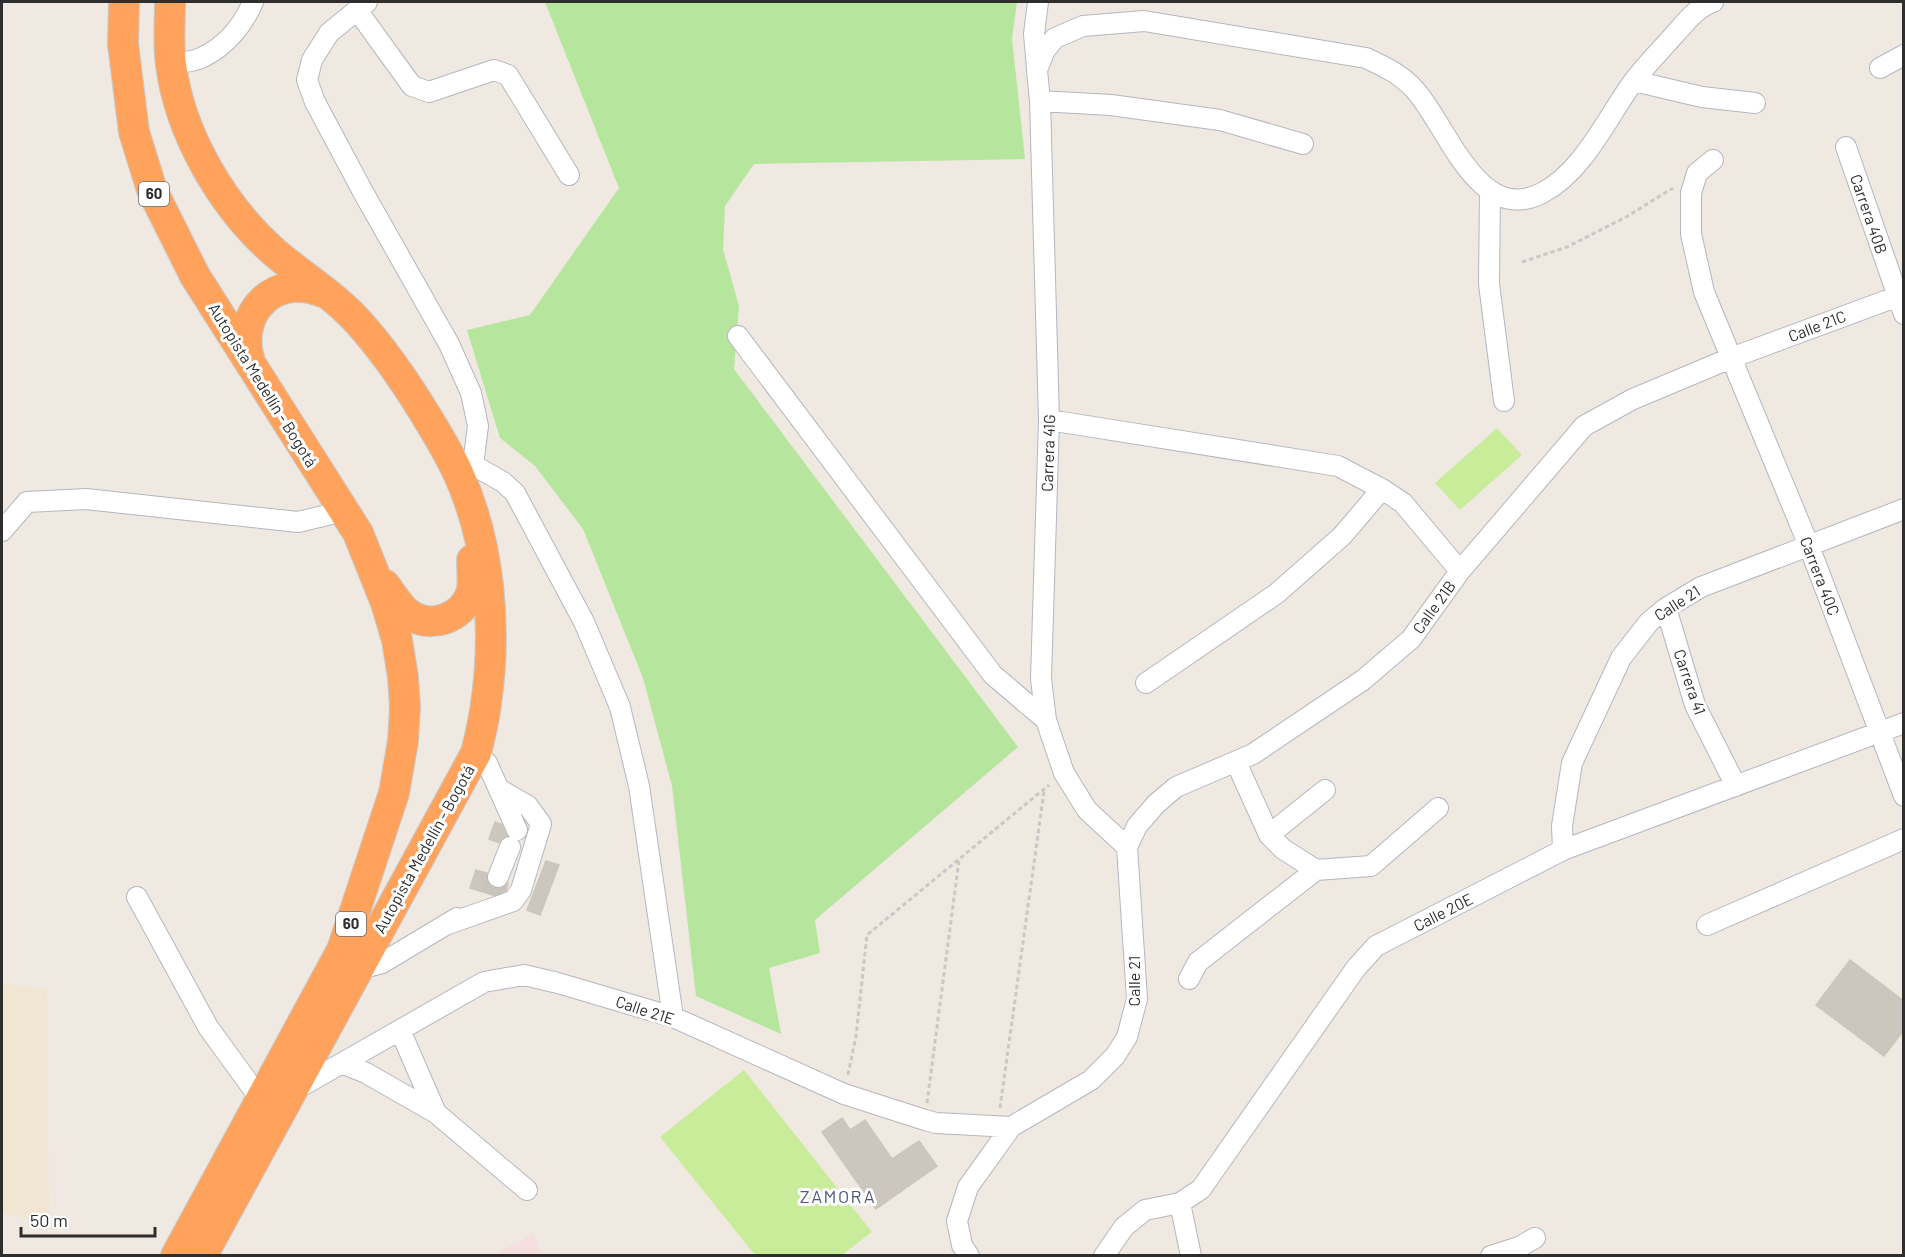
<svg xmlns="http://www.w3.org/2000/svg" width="1905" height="1257" viewBox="0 0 1905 1257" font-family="Barlow,sans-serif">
	<rect width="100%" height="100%" fill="#efe9e1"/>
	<path fill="#f0e6d1" d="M2,983L47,990L49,1223L2,1213Z"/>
	<path fill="#f5dfe0" d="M533,1234L543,1255H492Z"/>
	<path fill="#b6e59e" d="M545,2H1017L1012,39L1025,159L754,164L725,206L723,249L739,306L734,369L1018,747L815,920L820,953L769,968L781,1034L696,996L672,786L643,678L583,529L535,466L500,438L467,330L530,315L619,188Z"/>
	<path fill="#c9ec9a" d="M1497,428L1522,455L1460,510L1435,483Z
		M744,1070L872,1232L842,1255H755L660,1137Z"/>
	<path fill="#cbc7bf" stroke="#cbc5ba" stroke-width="1.5" d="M495,822L501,824L507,836L499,843L489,839Z
		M546,861L559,865L540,915L527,910Z
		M476,870L487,873L488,884L494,888L500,889L508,883L506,891L493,895L470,888Z
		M1850,960L1904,1001V1030L1884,1056L1816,1005Z
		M842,1118L850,1130L865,1120L892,1159L919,1141L937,1166L876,1209L822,1132Z"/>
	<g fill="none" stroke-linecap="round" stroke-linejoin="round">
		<path stroke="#c8c4bd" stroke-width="20" stroke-dasharray="20 10" stroke-linecap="butt" d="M491,895L498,877"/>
		<g stroke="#b4b7c1" stroke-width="22">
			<path id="minor" d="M367,2L329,33L312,60L307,80L315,102L363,192L449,344L471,393L478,426L473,465
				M357,10L412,86L429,92L494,70L508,75L569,175
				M171,65C181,62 194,62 203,57C226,46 243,25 253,2
				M1037,68L1034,34L1038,2
				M1880,68L1904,55
				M1634,81L1702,97L1755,103
				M1040,101L1111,105L1220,120L1303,144
				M1846,147L1904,314
				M1713,160L1697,173L1691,193V234L1704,292L1809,546L1904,796
				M1490,192L1489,284L1504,401
				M738,336L993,675L1046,720
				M1049,420L1338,466L1382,489L1403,503L1460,571
				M458,472L473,465L503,482L515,493L584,622L620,707L639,786L673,1017
				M2,531L27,502L86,499L298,522L344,511
				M1666,608L1695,705L1736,786
				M1146,683L1276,594L1342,536L1382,489
				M476,753L487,763L517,830
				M1236,762L1269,835L1283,849L1316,870L1371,866L1438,808
				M1269,835L1325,790
				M1127,847L1087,810L1064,773L1046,720L1041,679L1049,420L1040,101L1037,70L1045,50L1055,38L1083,26L1144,21L1366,58C1385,67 1401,74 1415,90C1447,125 1478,226 1542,193C1583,172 1607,118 1633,82C1646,65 1661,50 1675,34C1686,22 1697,7 1713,2
				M1563,850L1562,826L1572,763L1621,658L1649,622L1666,608L1701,587L1904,509
				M498,877L510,847
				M137,897L208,1027L261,1100
				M448,924L513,901L521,890L541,824L528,806L499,789
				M1707,925L1904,839
				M359,969L382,963L457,918
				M1189,979L1198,962L1316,870
				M400,1030L436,1113
				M342,1063L366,1073L436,1113L527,1190
				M293,1091L484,982L524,975L558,983L673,1017L844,1094L925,1120L936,1123L1011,1127
				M1180,1203L1191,1256
				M969,1256L962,1245L957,1221L968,1187L1011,1127L1091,1080L1115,1056L1127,1037L1137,999L1127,847L1137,826L1156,804L1176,787L1253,754L1363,680L1411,639L1460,571L1584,426L1633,399L1731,358L1904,294
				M1104,1256L1124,1227L1145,1210L1180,1203L1201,1189L1356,968L1376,946L1563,850L1904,723
				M1491,1256L1519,1247L1535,1238"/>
		</g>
		<g stroke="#c9c9c9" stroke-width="32">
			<path id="highway" d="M124,2L123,44L134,132L152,190L195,276L358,533L386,603L397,640L403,677L405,707L403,741L394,793L342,950L176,1256
				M170,2C170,22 168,45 171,65C180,134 222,206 274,252C303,277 336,296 361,325C384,351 404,380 422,409C435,430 448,451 458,473C490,543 497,628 486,704C484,720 480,737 476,753L202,1256
				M250,362C234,312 276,271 325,293
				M385,585C392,594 399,607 409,614C430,630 463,618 471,593C474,584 472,571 472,560"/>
		</g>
		<path stroke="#c9c9c9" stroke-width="3" stroke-dasharray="4.5 3" stroke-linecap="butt" d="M1522,262L1567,247L1626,217L1673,188
			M848,1075L856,1036L867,935L1049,785
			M927,1103L959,860
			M1000,1108L1044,791"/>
		<use href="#minor" stroke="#fff" stroke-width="20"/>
		<use href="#highway" stroke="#ffa35c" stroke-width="30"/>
	</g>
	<g text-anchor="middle" stroke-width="6" stroke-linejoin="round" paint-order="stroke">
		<g fill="#fff" stroke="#6d6d6d" stroke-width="1.5">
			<rect x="139" y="182" width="30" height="24" rx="4.5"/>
			<rect x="336" y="912" width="30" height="24" rx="4.5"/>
		</g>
		<g font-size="15" font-weight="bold" fill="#2e2e2e">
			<text x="154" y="199">60</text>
			<text x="351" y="929">60</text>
		</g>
		<g font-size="16" fill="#2e2e2e" stroke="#fff">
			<text transform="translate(1869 214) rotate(71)" y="6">Carrera 40B</text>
			<text transform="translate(1817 326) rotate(-21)" y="6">Calle 21C</text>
			<text transform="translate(263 385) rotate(58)" y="6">Autopista Medellín - Bogotá</text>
			<text transform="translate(1048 453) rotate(-88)" y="6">Carrera 41G</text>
			<text transform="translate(1820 576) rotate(69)" y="6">Carrera 40C</text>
			<text transform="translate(1677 603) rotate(-33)" y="6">Calle 21</text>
			<text transform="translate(1434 607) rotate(-54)" y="6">Calle 21B</text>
			<text transform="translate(1690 682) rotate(71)" y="6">Carrera 41</text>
			<text transform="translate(424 849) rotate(-61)" y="6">Autopista Medellín - Bogotá</text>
			<text transform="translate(1443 912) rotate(-27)" y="6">Calle 20E</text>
			<text transform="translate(1134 981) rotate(-90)" y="6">Calle 21</text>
			<text transform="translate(645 1010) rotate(18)" y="6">Calle 21E</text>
		</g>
		<g font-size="18" letter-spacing="1.5" fill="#4d5680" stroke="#fff">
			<text x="838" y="1203">ZAMORA</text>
		</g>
	</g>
	<rect width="1905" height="1257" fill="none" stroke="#2e2e2e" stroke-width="6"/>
	<path d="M21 1227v9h134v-9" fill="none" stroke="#2e2e2e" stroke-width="3"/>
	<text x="30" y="1227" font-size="18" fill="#2e2e2e" stroke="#ffffff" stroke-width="4.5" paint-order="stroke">50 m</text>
</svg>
